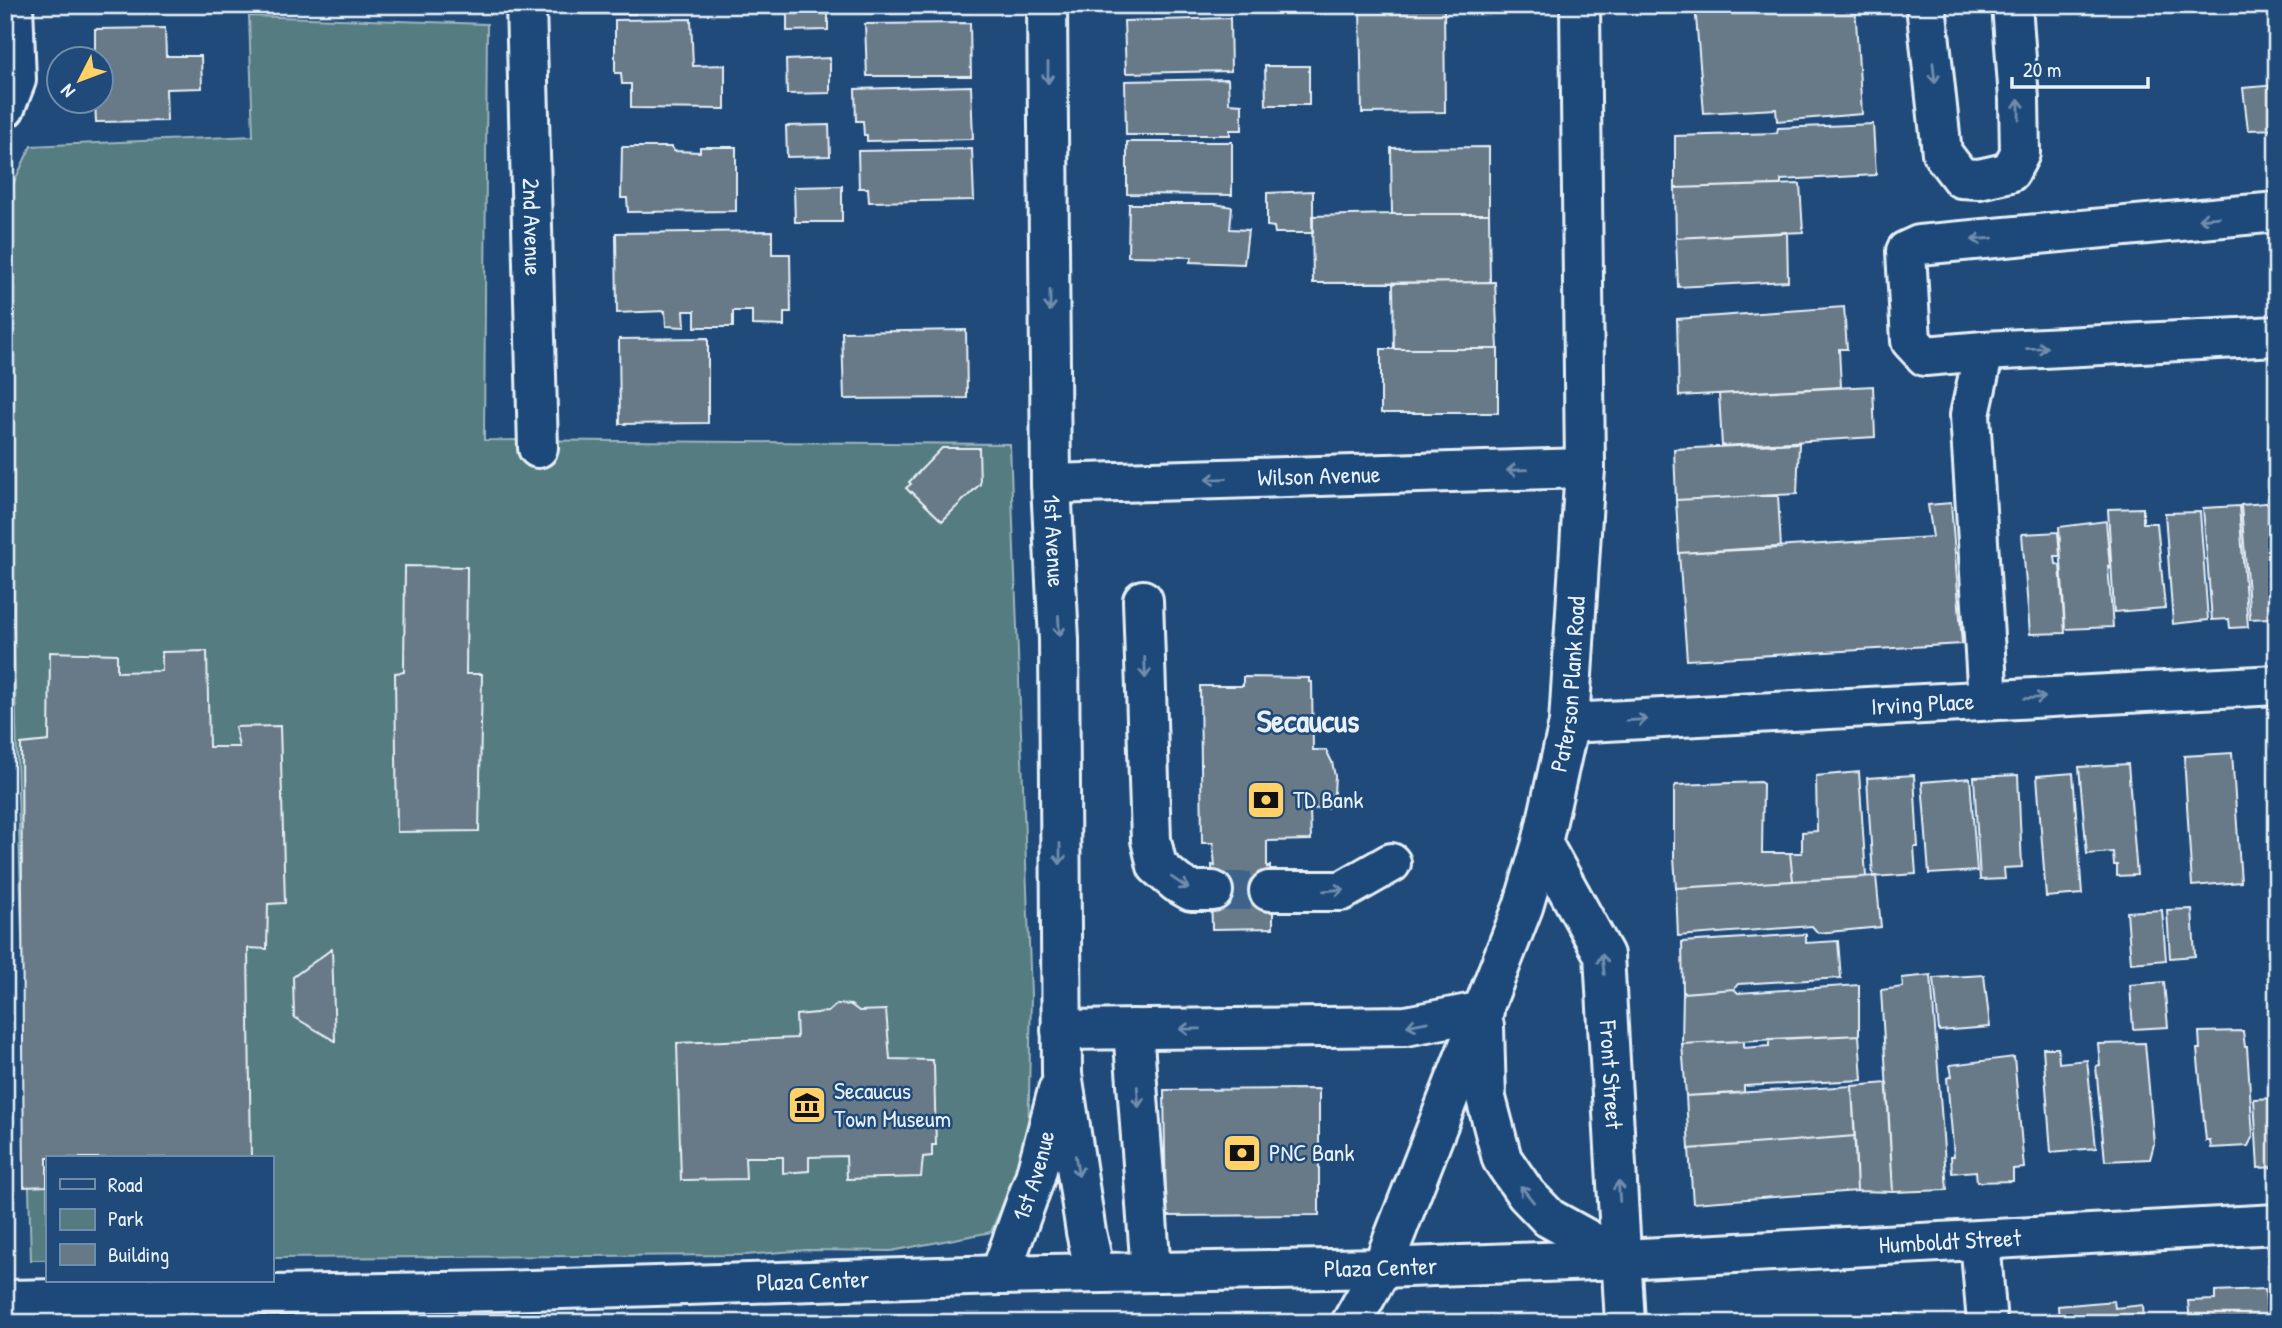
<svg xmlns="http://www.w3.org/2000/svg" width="2282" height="1328" viewBox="0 0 2282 1328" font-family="'Patrick Hand',sans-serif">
	<rect width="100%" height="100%" fill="#1f4a7a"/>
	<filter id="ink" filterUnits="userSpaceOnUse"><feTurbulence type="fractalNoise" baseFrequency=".0143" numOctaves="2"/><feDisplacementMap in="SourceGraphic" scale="14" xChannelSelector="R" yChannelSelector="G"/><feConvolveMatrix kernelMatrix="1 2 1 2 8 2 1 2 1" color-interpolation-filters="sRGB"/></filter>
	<g filter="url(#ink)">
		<path fill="#557b81" stroke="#9eb6bc" stroke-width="2" d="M249,16L487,24L484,440L1010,444L1031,995L1028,1146L991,1232L891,1251L807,1250L746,1255L271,1258V1158H47V1260H31L5,327V201L31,146L253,136Z"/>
		<path fill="#677987" stroke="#e8f1f8" stroke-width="2" d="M580,5H635V14H581Z
			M787,5H828V30L787,31Z
			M866,5H971V12L866,13Z
			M1115,5H1164V7L1115,8Z
			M1360,5H1444L1445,112L1362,113Z
			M1695,5H1855L1862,114L1777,121L1776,109L1704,113Z
			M1230,18L1231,71L1126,73L1124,21Z
			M691,19L693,66L725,65V109L631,108V84H622L621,73H615V20Z
			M970,23L971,76H867L865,24Z
			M165,28L166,56H201L202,88L166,89L167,121L96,122L95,102H102V60H95V29Z
			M830,58V93L787,94L786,60Z
			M1265,66H1309V105H1266Z
			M1228,79L1229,103L1242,104V130H1230V135H1126L1125,81Z
			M2277,85V129L2248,130L2243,88Z
			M971,86L973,139L867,141V135H864L863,121H856L855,89Z
			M1873,124L1876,175L1781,180V185L1675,188V136L1777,133L1778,128Z
			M829,125L830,156L787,157L786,126Z
			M1127,142H1232V195L1127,194Z
			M622,147H672L674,151L700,152V147H736V211L628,212L627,198H621Z
			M1489,147V214H1392L1391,148Z
			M972,149L974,200L869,202L868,188H859L858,151Z
			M1800,184L1803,232L1676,238L1675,188Z
			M842,186V222H795L794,187Z
			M1313,191V233H1275L1274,227L1267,226V193Z
			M1129,204H1215L1232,207L1230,229L1248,230L1244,264L1190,262L1192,257L1128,256Z
			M1392,214H1489L1490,282L1313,283L1312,216Z
			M772,231V254H790L791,312H784V326L752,325V311H733V327H695V311H684L685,327L666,326L665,311L617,313L616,233Z
			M1787,232L1788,281L1678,287L1676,238Z
			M1495,282L1498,349H1394L1393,283Z
			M1844,307L1847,349H1839L1841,387L1679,396L1677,319Z
			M966,330L967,398L844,399L842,332Z
			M708,338V423L620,424L619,339Z
			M1381,349H1498V413H1381Z
			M1873,386L1875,437L1722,446L1719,394Z
			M1799,443L1797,494L1676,500L1674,449Z
			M942,448H979L980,484L942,521L912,492L911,493L906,488L911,484L909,482Z
			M1778,495L1781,548L1679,553L1676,500Z
			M2277,502V625H2270L2269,618L2250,619L2241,505Z
			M1951,503L1962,644L1687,660L1679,553L1933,537L1928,505Z
			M2239,506L2248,627L2230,628L2229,619L2212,620L2203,508Z
			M2143,508V523H2157L2165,608L2114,612L2108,509Z
			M2200,512L2208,620L2173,624L2165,513Z
			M2106,521L2110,567L2108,566L2113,627L2065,629L2059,527Z
			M2058,532L2060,556H2055L2056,564L2060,565L2065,633L2030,634L2022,534Z
			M405,566L467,567L466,674H482L479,831L397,832L395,673L404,672Z
			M207,651L209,747H239L235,727L280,726L285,903L268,904L267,949L248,948L251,1158H47V1186L24,1187L21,744L49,741L50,652L117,654V672L162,671V652Z
			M1243,677L1309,678V682H1312L1313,750H1326L1332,762L1335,776L1334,793L1327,808L1310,809L1311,840L1267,841V867L1270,866L1269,891L1273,892V928L1212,929L1211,890L1213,891L1212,865L1215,866L1213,843H1202L1200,686H1243Z
			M2232,753L2241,882L2192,886L2184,756Z
			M2128,764L2137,875L2117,876V865H2114L2113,852L2087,854L2079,767Z
			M1859,772L1866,877L1793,881L1790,853H1802V832L1817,831L1816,776Z
			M2073,773L2082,894L2046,897L2037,776Z
			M1914,775L1918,847H1914L1916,874L1873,877L1867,778Z
			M2018,775L2022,867L2004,868L2005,879L1980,880L1974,777Z
			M1970,778L1977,871L1929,874L1922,782Z
			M1760,782L1763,784L1762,853H1790L1793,881L1676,888L1674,857V788L1676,785Z
			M1876,876L1881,927L1818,933L1812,926L1678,936L1676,888Z
			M2192,909L2195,956L2170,958L2167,910Z
			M2162,910L2166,960L2131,963L2127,912Z
			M1806,934V943L1838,941L1841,978L1738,984L1734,989L1683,993L1682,942Z
			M332,949L335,1041L294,1017L293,977Z
			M1931,975L1947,1190L1893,1192L1881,990L1903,987L1902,978Z
			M1984,975L1990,1027L1939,1031L1934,978Z
			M2164,982L2168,1027L2133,1029L2130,985Z
			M1859,985V1035L1682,1044L1683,993L1734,989L1738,993Z
			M837,1004L851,1005L859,1011L886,1010L890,1059L932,1060L934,1065L936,1145H932V1156L923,1157L921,1177L847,1179L846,1156L809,1157V1171L783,1173V1157H745L746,1179L681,1180L677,1043L797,1038L796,1015L828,1012Z
			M2243,1031L2245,1047H2247L2253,1136L2248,1146L2211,1148L2210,1141H2206L2197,1049H2200L2199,1032Z
			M1859,1035L1862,1080L1744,1086V1093L1686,1096L1682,1044L1744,1041V1048L1769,1046V1039Z
			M2145,1043L2154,1144L2150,1159L2105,1161L2096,1066L2100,1065L2098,1044Z
			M2043,1048H2058L2059,1063L2087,1060L2096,1148L2051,1152Z
			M2014,1057L2024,1168L2013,1169V1181L1977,1182L1976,1171L1952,1173L1951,1156H1954L1947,1078L1952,1076L1950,1065Z
			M1887,1083L1893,1192L1857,1191L1852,1086Z
			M1852,1086L1855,1136L1689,1149L1686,1096Z
			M1319,1089V1215L1166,1216L1164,1090Z
			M2277,1098V1167L2258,1168L2254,1099Z
			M1855,1136L1857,1191L1693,1203L1689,1149Z
			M2265,1289L2268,1323H2190L2188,1301L2215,1300V1291Z
			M2114,1301L2115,1308L2143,1305L2144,1323H2059L2058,1306Z
			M1899,1314V1323H1858V1315Z
			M1971,1317L1972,1323H1949V1319Z"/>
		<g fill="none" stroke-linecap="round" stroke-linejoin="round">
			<path stroke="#3d638d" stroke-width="38" stroke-dasharray="38 19" stroke-linecap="butt" d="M1213,891H1269"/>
			<g stroke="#e8f1f8" stroke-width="44">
				<g id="minor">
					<path id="s1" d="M526,5L538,448"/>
					<path id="s2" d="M1047,5L1051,484L1059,640L1062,1074L1086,1232L1095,1273"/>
					<path d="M1926,5L1942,153L1961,178L1979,179L2010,172L2020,153L2019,99L2012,5"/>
					<path d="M5,108L16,80L13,5"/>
					<path d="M2277,212L1919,245L1906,251L1911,341L1925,356L1984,351L2277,336"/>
					<path d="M1984,351L1970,415L1988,700"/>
					<path id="s3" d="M1051,484L1585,468"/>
					<path d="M1143,600L1151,840L1157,866L1177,883L1191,891H1213"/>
					<path id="s4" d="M1569,723L2277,685"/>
					<path id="s5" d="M1542,843L1604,955L1625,1323"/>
					<path d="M1269,891H1342L1391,863"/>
					<path d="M1133,1029L1151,1272"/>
					<path d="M1061,1030L1406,1026L1484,1011"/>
					<path d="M1980,1240L1987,1323"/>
					<path id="s6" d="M1000,1275L1035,1177L1058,1090"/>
					<path id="s7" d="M5,1300L500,1291L1000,1275L1382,1268L1623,1259L2277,1224"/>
				</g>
			</g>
			<g stroke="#e8f1f8" stroke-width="44">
				<g id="major">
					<path d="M1484,1026L1486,1098L1502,1159L1526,1194L1549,1218L1623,1259"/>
					<path id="s8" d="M1351,1323L1382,1268L1523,907L1542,843L1569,723L1585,468L1580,5"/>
				</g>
			</g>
			<use href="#minor" stroke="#1f4a7a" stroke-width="38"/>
			<use href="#major" stroke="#1f4a7a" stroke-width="38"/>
		</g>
		<defs><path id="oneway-shaft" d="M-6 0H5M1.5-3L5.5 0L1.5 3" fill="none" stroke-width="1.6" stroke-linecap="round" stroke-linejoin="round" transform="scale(1.75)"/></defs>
		<g stroke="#6f8dac">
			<use href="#oneway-shaft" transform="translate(1048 73) rotate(90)"/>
			<use href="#oneway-shaft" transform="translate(1934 73) rotate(84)"/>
			<use href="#oneway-shaft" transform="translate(2019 109) rotate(-91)"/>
			<use href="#oneway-shaft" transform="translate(2209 218) rotate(175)"/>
			<use href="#oneway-shaft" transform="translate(1982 239) rotate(175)"/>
			<use href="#oneway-shaft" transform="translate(1050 301) rotate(90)"/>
			<use href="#oneway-shaft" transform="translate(2037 348) rotate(-3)"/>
			<use href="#oneway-shaft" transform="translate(1517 470) rotate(178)"/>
			<use href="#oneway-shaft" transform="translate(1216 479) rotate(178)"/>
			<use href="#oneway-shaft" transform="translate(1059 626) rotate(87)"/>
			<use href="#oneway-shaft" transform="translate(1145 668) rotate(88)"/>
			<use href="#oneway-shaft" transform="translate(2035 698) rotate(-3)"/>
			<use href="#oneway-shaft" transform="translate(1637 720) rotate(-3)"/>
			<use href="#oneway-shaft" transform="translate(1060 854) rotate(90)"/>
			<use href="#oneway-shaft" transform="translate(1180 883) rotate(34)"/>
			<use href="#oneway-shaft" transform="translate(1334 890) rotate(-5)"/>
			<use href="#oneway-shaft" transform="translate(1603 964) rotate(-97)"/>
			<use href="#oneway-shaft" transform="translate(1417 1024) rotate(169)"/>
			<use href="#oneway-shaft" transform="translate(1190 1029) rotate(179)"/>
			<use href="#oneway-shaft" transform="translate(1138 1097) rotate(86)"/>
			<use href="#oneway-shaft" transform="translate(1077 1166) rotate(81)"/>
			<use href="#oneway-shaft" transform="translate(1619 1191) rotate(-94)"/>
			<use href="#oneway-shaft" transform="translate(1527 1194) rotate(-129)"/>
		</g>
	</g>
	<defs>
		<g id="bank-square" transform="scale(2.0125)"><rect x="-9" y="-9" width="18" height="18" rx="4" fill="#ffd166" stroke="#1f4a7a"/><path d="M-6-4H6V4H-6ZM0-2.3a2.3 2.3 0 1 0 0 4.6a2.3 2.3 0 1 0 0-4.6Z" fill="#111"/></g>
		<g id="museum-square" transform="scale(2.0125)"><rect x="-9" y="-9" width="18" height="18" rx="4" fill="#ffd166" stroke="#1f4a7a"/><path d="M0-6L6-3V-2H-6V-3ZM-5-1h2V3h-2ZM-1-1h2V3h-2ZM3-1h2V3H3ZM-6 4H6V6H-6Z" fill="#111"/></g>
	</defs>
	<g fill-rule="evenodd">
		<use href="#bank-square" x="1266" y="800"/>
		<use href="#museum-square" x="807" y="1105"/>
		<use href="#bank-square" x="1242" y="1153"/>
	</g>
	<g text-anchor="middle" stroke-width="5" stroke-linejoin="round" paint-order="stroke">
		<g font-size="24" fill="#e8f1f8" stroke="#1f4a7a">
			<text dy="8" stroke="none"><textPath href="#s1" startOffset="222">2nd Avenue</textPath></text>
			<text dy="8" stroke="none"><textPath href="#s3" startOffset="268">Wilson Avenue</textPath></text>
			<text dy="8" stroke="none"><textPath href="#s2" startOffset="536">1st Avenue</textPath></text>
			<text dy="8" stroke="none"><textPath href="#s8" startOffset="679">Paterson Plank Road</textPath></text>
			<text dy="8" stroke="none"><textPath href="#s4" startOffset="354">Irving Place</textPath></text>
			<text dy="8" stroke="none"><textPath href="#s5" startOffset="248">Front Street</textPath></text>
			<text dy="8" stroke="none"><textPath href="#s6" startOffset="105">1st Avenue</textPath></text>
			<text dy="8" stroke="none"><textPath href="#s7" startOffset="1946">Humboldt Street</textPath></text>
			<text dy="8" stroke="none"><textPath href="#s7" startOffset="1376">Plaza Center</textPath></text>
			<text dy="8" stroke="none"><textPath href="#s7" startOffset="808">Plaza Center</textPath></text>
		</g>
		<g font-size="24" fill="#e8f1f8" stroke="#1f4a7a" text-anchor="start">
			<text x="1293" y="808">TD Bank</text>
			<text x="834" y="1099">Secaucus<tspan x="834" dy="28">Town Museum</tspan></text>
			<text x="1269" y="1161">PNC Bank</text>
		</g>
		<g font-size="32" font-weight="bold" fill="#e8f1f8" stroke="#1f4a7a">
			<text x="1308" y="732">Secaucus</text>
		</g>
	</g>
	<rect width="2282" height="1328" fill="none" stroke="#1f4a7a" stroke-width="28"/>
	<rect x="14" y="14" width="2254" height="1300" fill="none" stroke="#e8f1f8" stroke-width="2.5" filter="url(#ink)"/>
	<rect x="46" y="1156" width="228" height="126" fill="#1f4a7a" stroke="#6f8dac" stroke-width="2"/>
	<rect x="60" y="1179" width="35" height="10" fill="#1f4a7a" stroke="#6f8dac" stroke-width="2"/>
	<text x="108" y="1192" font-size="21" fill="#e8f1f8">Road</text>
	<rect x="60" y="1209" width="35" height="21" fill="#557b81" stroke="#6f8dac" stroke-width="2"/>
	<text x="108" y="1226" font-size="21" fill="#e8f1f8">Park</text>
	<rect x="60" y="1244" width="35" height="21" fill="#677987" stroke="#6f8dac" stroke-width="2"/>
	<text x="108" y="1262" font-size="21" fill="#e8f1f8">Building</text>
	<g transform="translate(80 80) rotate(228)"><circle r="33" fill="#1f4a7a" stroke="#6f8dac" stroke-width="2"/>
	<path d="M0-5L12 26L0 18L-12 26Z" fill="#ffd166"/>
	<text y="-10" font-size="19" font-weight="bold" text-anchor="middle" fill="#e8f1f8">N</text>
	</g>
	<path d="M2012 77v10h136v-10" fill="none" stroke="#e8f1f8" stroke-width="3.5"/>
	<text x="2023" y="77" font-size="21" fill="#e8f1f8" stroke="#1f4a7a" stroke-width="5" paint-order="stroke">20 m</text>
</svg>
